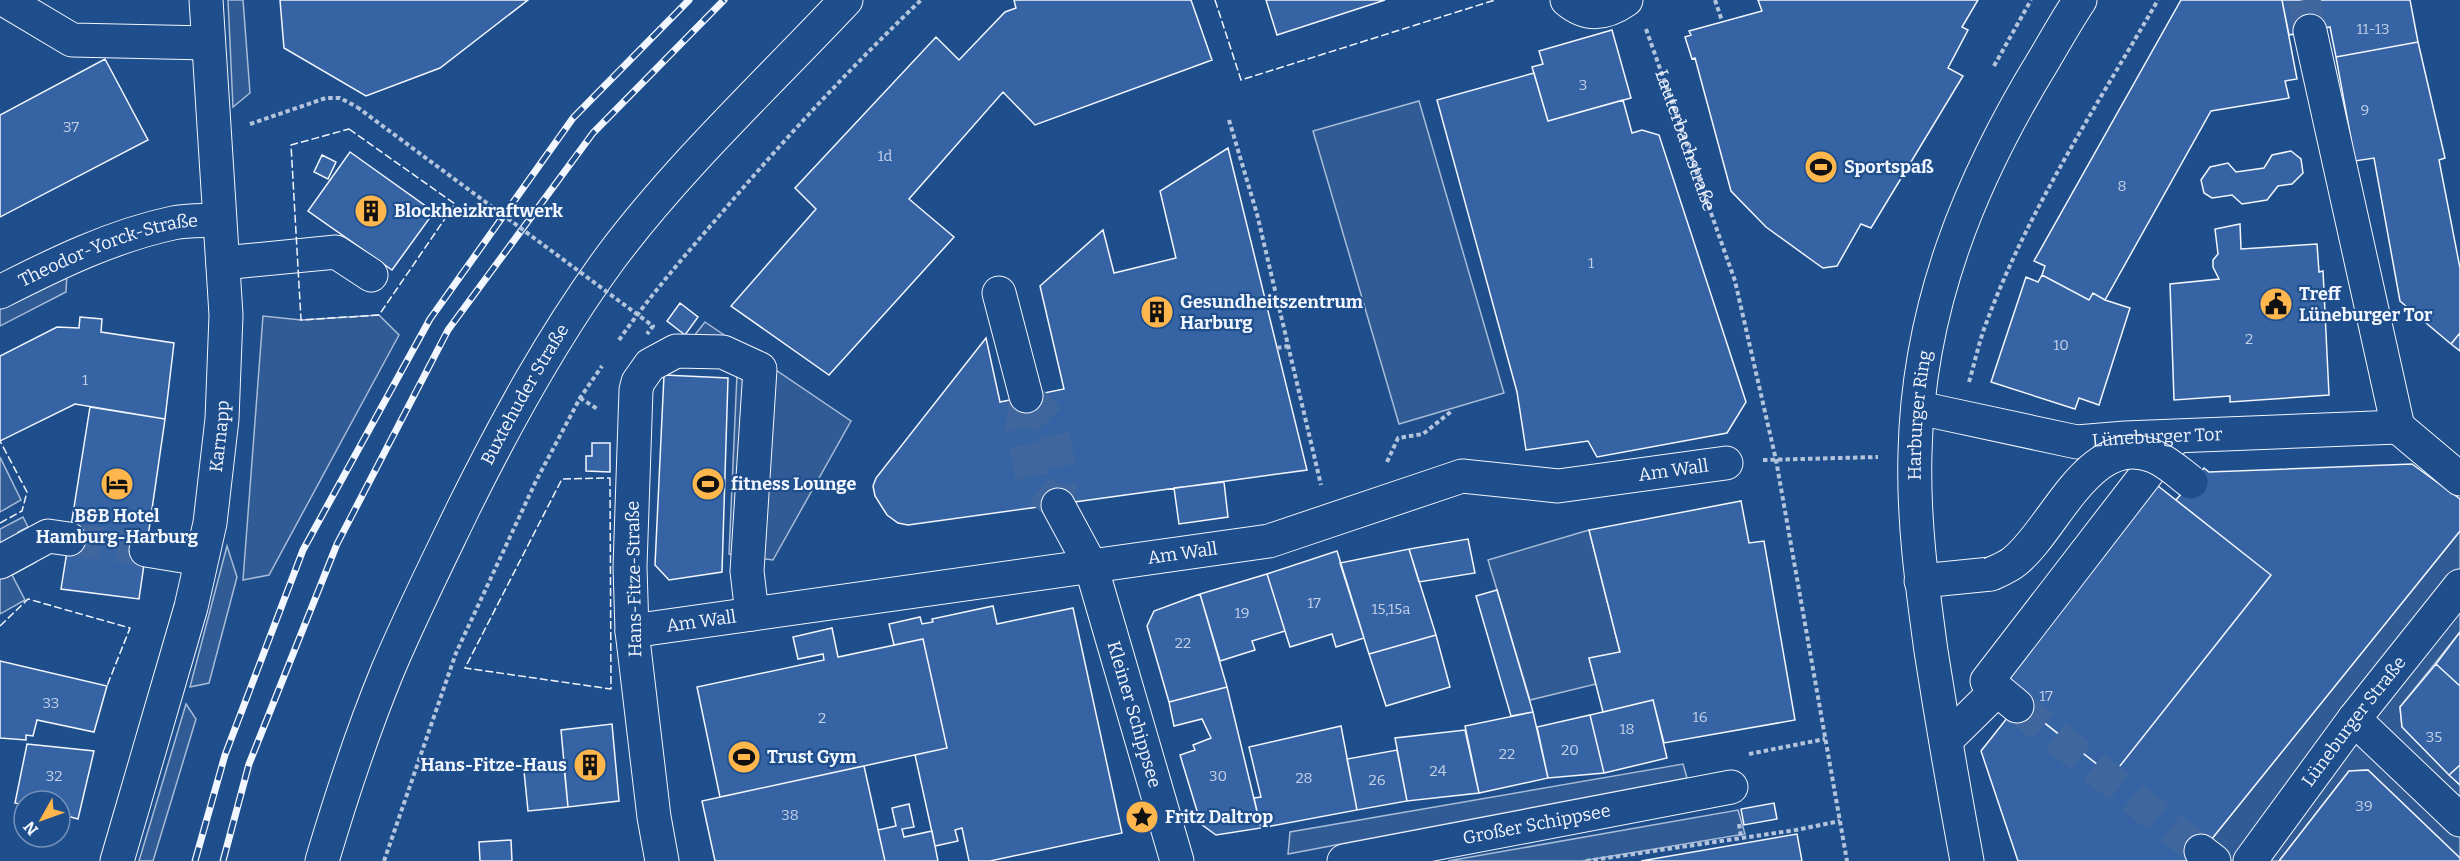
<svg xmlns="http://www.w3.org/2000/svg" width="2460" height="861" viewBox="0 0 2460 861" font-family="Bitter,serif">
	<rect width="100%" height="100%" fill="#1f4e8c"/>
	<path fill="#305b95" stroke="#a8bbd7" stroke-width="1.5" d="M228,0H243L250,93L233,107Z
		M1419,101L1504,393L1399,424L1313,131Z
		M67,274L66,292L0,326V308Z
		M379,315L399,335L269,575L243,580L263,316L301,320Z
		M705,322L851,421L773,560L729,554L737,374L694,336Z
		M0,457L21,500L0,512Z
		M23,517L28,527L18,532L36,562L12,575L25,600L0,614V529Z
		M1589,530L1620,652L1589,658L1596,684L1530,700L1488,560Z
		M2460,531V632L2400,707L2402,727L2460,785V858L2368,770L2349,771L2279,861H2194Z
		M227,546L237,577L209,683L190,687Z
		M186,704L196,719L153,861H139Z
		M1683,764L1687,778L1288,854L1290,832Z
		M1738,810L1745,834L1582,861H1448Z"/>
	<path fill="#3563a3" stroke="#f2f6ff" stroke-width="1.5" d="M280,0H528L440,68L366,96L284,48Z
		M1014,0H1191L1212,60L1035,125L1003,92L909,199L954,237L829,375L731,306L816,209L795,188L936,37L959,60L1005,12L1016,8Z
		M1266,0H1385L1277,35Z
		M1758,0H1978L1962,27L1968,30L1948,68L1963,76L1871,228L1861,224L1837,266L1823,268L1813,261L1766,227L1731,191L1695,58L1692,59L1685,37L1691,35L1689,31L1762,11Z
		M2181,0H2282L2297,79L2285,81L2289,98L2211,111L2105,300L2093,293L2089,300L2042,275L2045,266L2034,261Z
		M2282,0H2410L2418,42L2336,57L2330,27L2289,35Z
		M1612,30L1631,98L1548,121L1532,67L1543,64L1539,51Z
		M2418,42L2445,158L2439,160L2460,268V333L2451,344L2400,301L2374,158L2355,161L2336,57Z
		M105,59L148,140L0,217V115Z
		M1534,73L1548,121L1623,100L1632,133L1642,130L1659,135L1746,402L1727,433L1597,457L1588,441L1526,450L1517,392L1437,100Z
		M1228,148L1307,470L908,525L898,523L887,515L875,496L873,486L876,478L986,338L1000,402L1064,389L1040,286L1103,230L1114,273L1176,258L1160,191Z
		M2291,151L2301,159L2303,173L2292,184L2278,186L2267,200L2242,204L2232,195L2212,198L2204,193L2201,180L2210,167L2228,163L2236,172L2264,168L2272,155Z
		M350,152L434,212L392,270L308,211Z
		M322,155L336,162L328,179L314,172Z
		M2240,224L2241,249L2317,244L2319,272L2323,271L2329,395L2230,402V396L2174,400L2170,284L2219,279L2213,267V260L2218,254L2215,229Z
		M2042,275L2089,300L2093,293L2105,300L2130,308L2099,405L2079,398L2075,409L1991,382L2026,277L2038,282Z
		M680,303L698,317L685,335L667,321Z
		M80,317L102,319L101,332L174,343L165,419L75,404L0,441V356L57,327L79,328Z
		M2460,333V351L2451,344Z
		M664,375L728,378L722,572L669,580L655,565Z
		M90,407L165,419L139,599L61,589Z
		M592,443H610V472L586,471V456H592Z
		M2412,464L2460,499V531L2194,861H2018L1981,751L2019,703L2112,776L2271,575L2176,500L2204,468L2209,472Z
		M1224,482L1228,517L1179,524L1174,488Z
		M2153,482L2271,575L2112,776L1994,683Z
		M1741,501L1749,543L1764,541L1795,720L1664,743L1653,700L1603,712L1589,658L1620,652L1589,530Z
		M1468,539L1475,573L1419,582L1409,549Z
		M1409,549L1436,635L1369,654L1340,563Z
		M1337,551L1364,638L1336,647L1332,634L1290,647L1267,574Z
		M1267,574L1285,631L1252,641L1255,650L1220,661L1200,594Z
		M1497,590L1533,712L1511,716L1476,596Z
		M1200,594L1227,687L1169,702L1147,626L1154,611Z
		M993,606L997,624L1073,608L1122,833L990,861H969L962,828L955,830L958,841L935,846L915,755L947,748L923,639L894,645L889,624L920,617L922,624L933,622L932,619Z
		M832,628L838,657L923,639L947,748L720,797L697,687L824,660L823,654L798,659L793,637Z
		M2460,632V686L2436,664Z
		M1436,635L1450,687L1386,706L1369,654Z
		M0,661L107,686L94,732L37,720L33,736L26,735V740L0,738Z
		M2436,664L2460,686V765L2449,775L2402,727L2400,707Z
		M1227,687L1261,828L1216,835L1201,824L1180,755L1195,750L1193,745L1211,738L1202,719L1174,726L1169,702Z
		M1653,700L1667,758L1604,773L1590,715Z
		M1533,712L1548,778L1479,793L1465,726Z
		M1590,715L1604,773L1548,778L1537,727Z
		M612,724L619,801L568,807L561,730Z
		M1341,726L1357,810L1261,828L1254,798L1261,797L1249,747Z
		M1465,730L1479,793L1407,801L1395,738Z
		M27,744L94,751L78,819L60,814V801H24V805L15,803Z
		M1397,750L1407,801L1357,810L1347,759Z
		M2460,765V785L2449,775Z
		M864,766L885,861H715L702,801Z
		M564,767L568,807L528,811L524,771Z
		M2368,770L2460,858V861H2279L2349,771Z
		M1774,803L1777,819L1744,825L1741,809Z
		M909,804L914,827L902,829L904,837L932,831L938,861H885L878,830L896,826L892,808Z
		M1797,834L1802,861H1641Z
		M511,840L512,861H480L479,842Z"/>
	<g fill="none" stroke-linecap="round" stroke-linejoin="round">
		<path stroke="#3f679d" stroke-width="33" stroke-dasharray="33 16" stroke-linecap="butt" d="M2304,0L2310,31
			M1026,396L1022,428L1033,483L1058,505
			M1026,396L1051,422L1061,478L1058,505
			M69,539L146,550
			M2017,706L2201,851"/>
		<g stroke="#f2f6ff" stroke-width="35">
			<g id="minor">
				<path d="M5,0L72,40L208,43"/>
				<path d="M1567,0C1587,17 1606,14 1626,0"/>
				<path d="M2310,31L2398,427L2460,479"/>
				<path d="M223,263L336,252L371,275"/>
				<path id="s2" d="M0,292C55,264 112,236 173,223C188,220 204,221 219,220"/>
				<path d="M999,293L1026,396"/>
				<path id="s3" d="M1919,408L2077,442L2125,438L2398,427"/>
				<path id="s4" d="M1058,505L1091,566L1177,861"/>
				<path d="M146,550L201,559"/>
				<path d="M0,562L48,536L69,539"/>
				<path d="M1921,581L1991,574"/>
				<path id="s5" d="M632,631L1269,541L1462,476L1558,486L1726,463"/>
				<path d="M2017,706L1987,681L2175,437"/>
				<path d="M2354,719L2460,820"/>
				<path d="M1946,740L1997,690"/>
				<path d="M2201,851L2214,861"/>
				<path id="s6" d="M117,861L191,607L210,523L222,419L226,315L206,0"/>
				<path d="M662,861L654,817L632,631L630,567L636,390L638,382L650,365L676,351L723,352L760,369L747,571L752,614"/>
				<path id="s7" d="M1344,861L1731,787"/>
				<path id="s8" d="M2250,861L2354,719L2460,586"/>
			</g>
		</g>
		<g stroke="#f2f6ff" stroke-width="35">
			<g id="major">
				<path id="s9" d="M322,861C341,797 362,733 387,672C410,617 437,563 463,509C506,422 553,336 611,257C680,165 767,84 846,0"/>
				<path id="s10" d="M1967,861C1954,791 1942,721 1931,651C1922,585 1913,520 1915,453C1918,307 1970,180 2045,58C2056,39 2068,18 2080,0"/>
			</g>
		</g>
		<g stroke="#b3c4dc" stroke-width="4" stroke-dasharray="4.5 3" stroke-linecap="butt">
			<path d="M1715,0L1722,21"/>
			<path id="s1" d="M1646,29L1735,281L1776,460L1847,861"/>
			<path d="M1994,66L2031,0"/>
			<path d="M1229,120L1257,214L1321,485"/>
			<path d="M250,124L326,98H340L357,107"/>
			<path d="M619,340C651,294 688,252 725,209C787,136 852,66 921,0"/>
			<path d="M1277,348L1288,346"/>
			<path d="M1969,382C1975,362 1979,341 1987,321C2029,208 2098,104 2158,0"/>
			<path d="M580,398L599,410"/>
			<path d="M1763,460L1878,457"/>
			<path d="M1387,462L1398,438L1423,434L1453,410"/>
			<path d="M1749,754L1825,739"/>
			<path d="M1739,824L1741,837"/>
			<path d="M384,861L456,653L536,481L580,398L602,366"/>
			<path d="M1586,861L1796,830L1840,821"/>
		</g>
		<use href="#minor" stroke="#1f4e8c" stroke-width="33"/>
		<use href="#major" stroke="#1f4e8c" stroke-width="33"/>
		<g stroke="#f2f6ff" stroke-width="7">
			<path id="rail" d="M195,861L225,755L303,550L430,319L573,118L689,0
				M223,861L249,764L337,544L448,330L593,133L724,0"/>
		</g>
		<use href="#rail" stroke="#1f4e8c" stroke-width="4.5" stroke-dasharray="14" stroke-linecap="butt"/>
		<g stroke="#f2f6ff" stroke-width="35" stroke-linecap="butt">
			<path id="minor-bridge" d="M1991,574C2000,570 2008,567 2015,561C2055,529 2089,431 2153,456C2168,462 2179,473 2191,482"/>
		</g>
		<path stroke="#b3c4dc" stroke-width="4" stroke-dasharray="4.5 3" stroke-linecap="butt" d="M357,107L653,326L647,334"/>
		<use href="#minor-bridge" stroke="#1f4e8c" stroke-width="33"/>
		<path stroke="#f2f6ff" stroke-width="1.5" stroke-dasharray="8 3" stroke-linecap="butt" d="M1215,0L1241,80L1495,0
			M349,129L455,204L379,315L301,320L291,145Z
			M610,478L611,689L465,668L562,479Z
			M0,523L22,511L27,492L0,441
			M0,626L28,599L130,628L107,686"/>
	</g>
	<defs>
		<g id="stadium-disc" transform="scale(1.725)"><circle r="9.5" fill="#ffb74d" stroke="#1f4e8c"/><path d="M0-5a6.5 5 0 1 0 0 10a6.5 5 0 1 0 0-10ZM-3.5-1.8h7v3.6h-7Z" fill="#111"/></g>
		<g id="building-disc" transform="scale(1.725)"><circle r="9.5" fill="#ffb74d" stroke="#1f4e8c"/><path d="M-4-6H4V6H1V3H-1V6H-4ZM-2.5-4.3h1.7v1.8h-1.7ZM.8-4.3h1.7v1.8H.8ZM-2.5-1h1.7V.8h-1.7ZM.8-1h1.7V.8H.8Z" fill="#111"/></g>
		<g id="civic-disc" transform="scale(1.725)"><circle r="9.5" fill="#ffb74d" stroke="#1f4e8c"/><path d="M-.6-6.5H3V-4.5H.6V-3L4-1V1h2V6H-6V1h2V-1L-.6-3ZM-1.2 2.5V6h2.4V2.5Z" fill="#111"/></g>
		<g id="hotel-disc" transform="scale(1.725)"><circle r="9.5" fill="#ffb74d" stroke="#1f4e8c"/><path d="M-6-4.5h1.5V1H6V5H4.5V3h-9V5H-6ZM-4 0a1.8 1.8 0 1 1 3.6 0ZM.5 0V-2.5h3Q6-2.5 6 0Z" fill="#111"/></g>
		<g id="sight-disc" transform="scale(1.725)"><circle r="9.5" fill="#ffb74d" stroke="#1f4e8c"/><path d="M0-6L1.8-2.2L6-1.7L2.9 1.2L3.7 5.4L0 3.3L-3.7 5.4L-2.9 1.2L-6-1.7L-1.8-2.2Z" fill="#111"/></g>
	</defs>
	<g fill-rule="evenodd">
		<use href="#stadium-disc" x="1821" y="167"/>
		<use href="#building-disc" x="371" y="211"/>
		<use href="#civic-disc" x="2276" y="304"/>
		<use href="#building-disc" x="1157" y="312"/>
		<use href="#hotel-disc" x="117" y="484"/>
		<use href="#stadium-disc" x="708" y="484"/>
		<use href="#stadium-disc" x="744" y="757"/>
		<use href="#building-disc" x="590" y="765"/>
		<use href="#sight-disc" x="1142" y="817"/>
	</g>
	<g text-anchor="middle" stroke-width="4.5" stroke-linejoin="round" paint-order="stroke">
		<g font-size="15" fill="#c3d1e8">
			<text x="2373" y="34">11-13</text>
			<text x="1583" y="90">3</text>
			<text x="2365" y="115">9</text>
			<text x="71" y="132">37</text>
			<text x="885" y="161">1d</text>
			<text x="2122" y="191">8</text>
			<text x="1591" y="268">1</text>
			<text x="2249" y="344">2</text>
			<text x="2061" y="350">10</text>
			<text x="85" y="385">1</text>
			<text x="1314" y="608">17</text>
			<text x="1391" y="614">15,15a</text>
			<text x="1242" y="618">19</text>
			<text x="1183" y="648">22</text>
			<text x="2046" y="701">17</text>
			<text x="51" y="708">33</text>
			<text x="1700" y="722">16</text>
			<text x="822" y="723">2</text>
			<text x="1627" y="734">18</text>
			<text x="2434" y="742">35</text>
			<text x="1570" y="755">20</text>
			<text x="1507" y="759">22</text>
			<text x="1438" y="776">24</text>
			<text x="54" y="781">32</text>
			<text x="1218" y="781">30</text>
			<text x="1304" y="783">28</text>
			<text x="1377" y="785">26</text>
			<text x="2364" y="811">39</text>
			<text x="790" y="820">38</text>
		</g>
		<g font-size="18" fill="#f2f6ff" stroke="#1f4e8c">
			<text dy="6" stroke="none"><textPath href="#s1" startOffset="118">Lauterbachstraße</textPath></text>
			<text dy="6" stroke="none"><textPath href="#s2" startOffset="117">Theodor-Yorck-Straße</textPath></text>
			<text dy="6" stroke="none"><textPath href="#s9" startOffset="510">Buxtehuder Straße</textPath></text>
			<text dy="6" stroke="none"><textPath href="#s10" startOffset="450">Harburger Ring</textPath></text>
			<text dy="6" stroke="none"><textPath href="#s6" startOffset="438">Karnapp</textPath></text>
			<text dy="6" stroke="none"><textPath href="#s3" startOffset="242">Lüneburger Tor</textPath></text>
			<text dy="6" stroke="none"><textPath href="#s5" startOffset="1060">Am Wall</textPath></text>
			<text dy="6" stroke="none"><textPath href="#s5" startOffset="556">Am Wall</textPath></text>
			<text transform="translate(634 579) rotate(-91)" y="6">Hans-Fitze-Straße</text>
			<text dy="6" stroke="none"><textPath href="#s5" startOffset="70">Am Wall</textPath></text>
			<text dy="6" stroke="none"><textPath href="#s4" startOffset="224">Kleiner Schippsee</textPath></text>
			<text dy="6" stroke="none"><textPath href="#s8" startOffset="174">Lüneburger Straße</textPath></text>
			<text dy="6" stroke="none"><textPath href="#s7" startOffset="196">Großer Schippsee</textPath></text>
		</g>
		<g font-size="18" font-weight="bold" fill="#f2f6ff" stroke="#1f4e8c" text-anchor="start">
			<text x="1844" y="173">Sportspaß</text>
			<text x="394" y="217">Blockheizkraftwerk</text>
			<text x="2299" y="300">Treff<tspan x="2299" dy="21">Lüneburger Tor</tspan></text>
			<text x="1180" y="308">Gesundheitszentrum<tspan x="1180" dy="21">Harburg</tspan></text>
			<text x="731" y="490">fitness Lounge</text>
			<text x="117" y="522" text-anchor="middle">B&amp;B Hotel<tspan x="117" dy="21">Hamburg-Harburg</tspan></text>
			<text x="767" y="763">Trust Gym</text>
			<text x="567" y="771" text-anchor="end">Hans-Fitze-Haus</text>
			<text x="1165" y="823">Fritz Daltrop</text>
		</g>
	</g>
	<g transform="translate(42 819) rotate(230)"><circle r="28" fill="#1f4e8c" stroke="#7391ba" stroke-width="1.5"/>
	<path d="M0-4.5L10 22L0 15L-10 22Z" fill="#ffb74d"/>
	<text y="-9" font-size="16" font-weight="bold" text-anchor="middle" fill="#f2f6ff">N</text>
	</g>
</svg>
